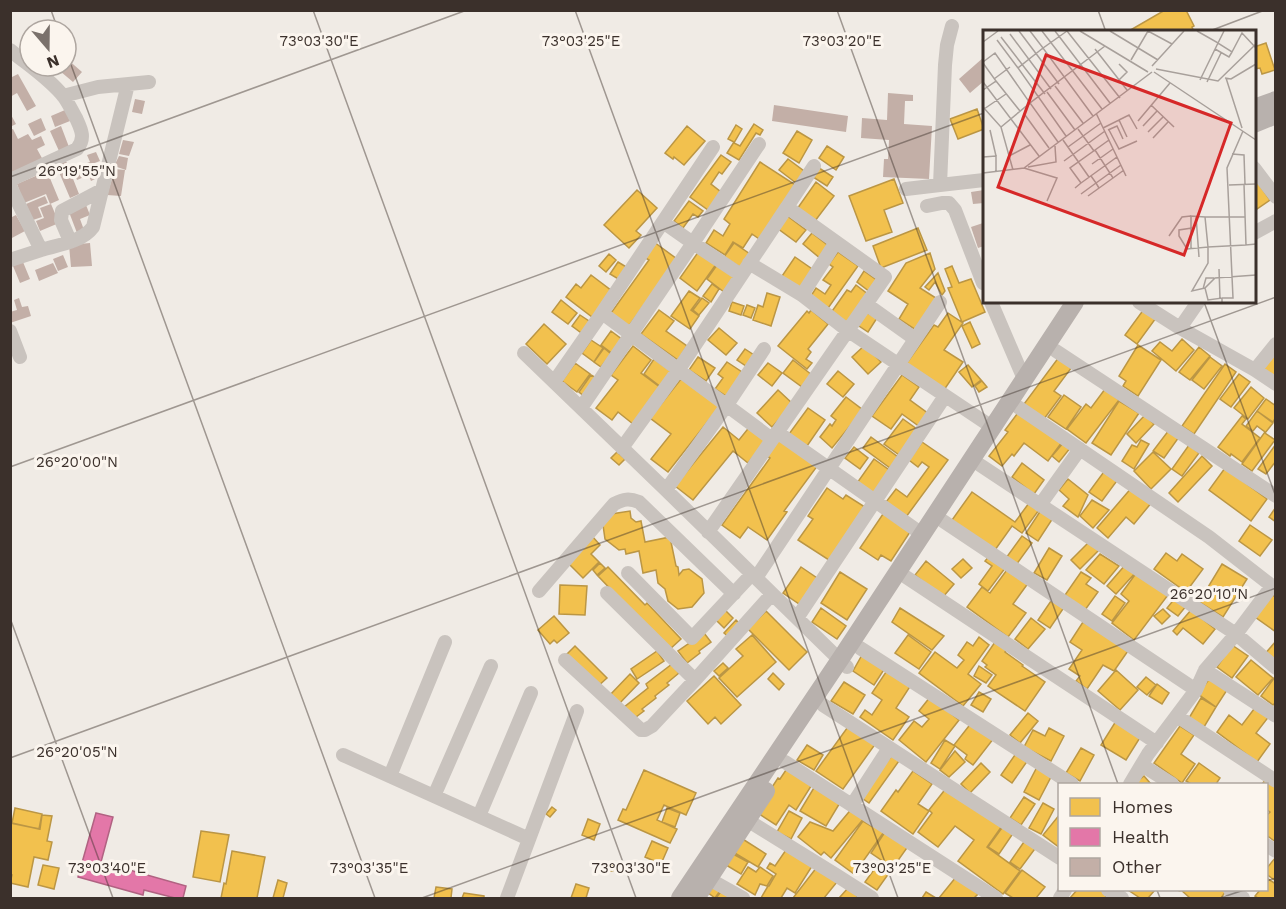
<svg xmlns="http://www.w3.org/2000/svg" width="1286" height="909" viewBox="0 0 1286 909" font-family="'Work Sans',sans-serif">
	<rect width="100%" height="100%" fill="#f0ebe5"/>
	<path fill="#f2c14e" stroke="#bb9644" stroke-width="1.5" d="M1165,10H1190L1187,12L1194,26L1192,27L1194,32H1127Z
		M1266,43L1275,70L1262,74L1260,68L1254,69V47Z
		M977,109L984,129L958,139L950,119Z
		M754,124L763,130L760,135L756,133L739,160L727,153L734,142L728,139L736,125L742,129L734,143L740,146Z
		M687,126L705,141L684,165L674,157L673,159L665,153Z
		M797,131L812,140L799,163L783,153Z
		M827,146L844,157L836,170L819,158Z
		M721,155L731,162L722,174L719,172L711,184L721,192L708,210L690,197Z
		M788,159L804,171L796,183L779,170Z
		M760,162L797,186L762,241L752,234L743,248L733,242L725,255L706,243L714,230L723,236L730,224L724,219Z
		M816,166L833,177L827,186L810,175Z
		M1254,177L1270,200L1254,211Z
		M894,179L903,203L884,210L892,232L866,241L849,196Z
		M816,182L834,196L815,221L797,209Z
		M637,190L657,208L636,231L641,235L629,248L604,225Z
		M689,201L703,211L698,217L693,214L683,228L674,221Z
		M786,215L806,230L796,242L777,228Z
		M918,228L927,250L881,268L873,246Z
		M812,233L830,247L821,259L803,244Z
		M654,242L677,259L629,326L611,313L649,260L644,257Z
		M734,243L750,254L741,268L724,257Z
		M699,251L717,263L697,291L680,278Z
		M838,252L858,266L826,311L809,299L816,288L825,294L831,285L823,280L833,267L829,264Z
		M930,253L935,269L920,288L939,300L916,330L899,319L908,304L888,291L906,263Z
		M609,254L616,260L606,272L599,266Z
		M795,257L815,271L800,293L780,279Z
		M618,262L628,268L620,280L610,274Z
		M717,265L734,277L724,292L707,279Z
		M952,266L959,283L971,279L985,312L962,322L948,288L952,287L945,269Z
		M864,271L878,281L870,292L857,282Z
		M938,273L945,291L942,295L935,282L929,290L925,287Z
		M591,275L612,291L592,317L566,297L576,284L581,288Z
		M712,284L719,289L711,302L703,296Z
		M856,285L869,295L847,326L830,314L847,290L851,292Z
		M689,291L700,298L691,310L699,316L690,329L671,316Z
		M767,293L780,297L771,326L753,320L758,305L763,307Z
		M702,298L709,303L699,315L693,310Z
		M561,300L577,313L568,324L552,312Z
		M732,302L744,306L741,315L729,311Z
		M747,305L755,308L751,318L743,315Z
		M1144,309L1156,318L1137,344L1125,335Z
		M659,310L674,321L666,331L687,346L678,360L641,334Z
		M811,310L828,324L808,349L811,352L806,359L812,363L807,369L778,346L807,311L809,313Z
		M864,311L877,318L868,332L856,324Z
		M948,313L963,323L944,350L963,362L944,390L906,364L934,325L938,327Z
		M580,315L592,323L584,335L572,326Z
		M970,322L980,344L972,348L962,326Z
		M544,324L566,344L547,364L526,344Z
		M719,328L737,343L726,355L708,340Z
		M611,331L623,340L613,354L601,345Z
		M1182,339L1194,350L1176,371L1152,351L1160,342L1172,351Z
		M591,340L603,348L594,362L582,353Z
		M865,345L881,362L868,374L852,357Z
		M1138,345L1161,360L1138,396L1123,386L1126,381L1119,376Z
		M633,346L651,360L641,373L661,388L633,424L618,412L612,420L596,408L618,380L611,375Z
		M1199,347L1210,356L1190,380L1179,372Z
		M604,348L611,354L601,367L594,362Z
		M745,349L754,355L746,366L737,360Z
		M1276,350V378L1262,369Z
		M698,357L715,368L706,381L689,370Z
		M1059,357L1072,367L1054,391L1061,396L1044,419L1024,404Z
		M1210,357L1222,366L1204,389L1192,380Z
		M654,359L672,372L661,387L644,374Z
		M793,360L812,375L802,387L783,373Z
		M727,362L745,374L729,398L715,389L723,378L718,374Z
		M575,363L590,374L577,392L562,381Z
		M768,363L782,373L772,386L758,375Z
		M1225,364L1236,372L1194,434L1182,426Z
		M968,365L981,380L972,387L959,372Z
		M838,371L854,384L843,397L827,384Z
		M1239,374L1250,382L1231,407L1220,399Z
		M591,375L598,379L585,397L579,392Z
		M902,375L919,387L910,400L929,414L920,427L902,414L891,429L872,416Z
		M681,379L720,406L668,472L651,459L671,434L650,418Z
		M982,381L987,387L979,392L975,386Z
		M1251,387L1264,398L1248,419L1234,408Z
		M1105,389L1119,400L1086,443L1067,429L1086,404L1091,408Z
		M778,390L793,404L772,427L757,413Z
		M1064,395L1081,407L1066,429L1048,417Z
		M846,397L863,410L832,448L820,437L830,424L832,426L836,420L831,416Z
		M1266,399L1276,406V417L1273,422L1257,411Z
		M1119,401L1139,413L1111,455L1092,443Z
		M808,408L825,420L807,446L789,434Z
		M1020,410L1062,442L1048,461L1024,443L1014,456L1012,454L1002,466L989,456L1008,432L1005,430Z
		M1257,411L1273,423L1265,433L1275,440L1252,471L1242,464L1265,432L1257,426L1253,431L1246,426Z
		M1145,415L1154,424L1136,443L1127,434Z
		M1242,416L1246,419L1242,424L1260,438L1242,462L1231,454L1230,456L1218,447Z
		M903,419L921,432L902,457L884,444Z
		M751,425L768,439L748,463L733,451L693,500L675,486L723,427L739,440Z
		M1169,430L1179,437L1164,458L1153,451Z
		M871,437L898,457L890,468L863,448Z
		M780,438L818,465L784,511L787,512L767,540L748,527L740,538L722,525L770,458L767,456Z
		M1141,440L1149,444L1134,469L1122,461L1132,445L1137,447Z
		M922,442L948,460L906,517L886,502L896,489L907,497L929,467L922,462L918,467L909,460Z
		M1064,442L1071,447L1059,462L1052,456Z
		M1276,444V461L1266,474L1258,469Z
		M1189,445L1199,453L1182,476L1172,469Z
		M854,447L868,458L860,469L845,458Z
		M617,452L625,459L619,465L611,458Z
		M1153,452L1171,469L1151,489L1134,471Z
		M1202,456L1212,466L1178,502L1169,493Z
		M874,459L892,472L874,496L857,483Z
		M1022,463L1044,480L1034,494L1012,477Z
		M1225,468L1267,499L1251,521L1209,490Z
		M1106,469L1119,478L1102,501L1089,492Z
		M1068,479L1088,495L1078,517L1063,506L1069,499L1059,490Z
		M1133,486L1152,502L1134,524L1126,517L1108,538L1097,528Z
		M827,488L843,499L846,495L868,509L832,562L798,540L813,519L808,516Z
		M972,492L1015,522L1029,503L1039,510L1022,533L1012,526L995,550L952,520Z
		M1092,500L1109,510L1093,528L1080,516Z
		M1276,507V522L1269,517Z
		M1041,510L1053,518L1038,541L1026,533Z
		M630,511L631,518L636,522L641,521L645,542L670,537L676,566L678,567L679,575L683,570L689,569L702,579L704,593L692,607L678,609L668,601L665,589L658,583L656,570L643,573L639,551L626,554L625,549L619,550L605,539L603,525L611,514Z
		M883,514L910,532L891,561L881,555L878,560L860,548Z
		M1250,525L1272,540L1260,556L1239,541Z
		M592,536L600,545L591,554L599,562L583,578L567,562Z
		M1022,536L1032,543L1016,565L1006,558Z
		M1090,541L1099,550L1080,569L1071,560Z
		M1049,548L1062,556L1047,580L1034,573Z
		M1166,553L1177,561L1182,554L1203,569L1186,592L1154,569Z
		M1100,554L1119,566L1104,584L1086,570Z
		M990,555L1006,567L988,591L979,584L992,566L985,561Z
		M963,559L972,568L961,578L952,569Z
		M926,561L954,584L943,597L915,575Z
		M600,563L605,568L597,575L593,570Z
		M1126,564L1136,572L1116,594L1107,586Z
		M1222,564L1247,579L1223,617L1199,602Z
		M608,567L645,605L647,603L681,639L669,650L598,576Z
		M801,567L820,580L802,606L783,593Z
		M1009,567L1029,582L1013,604L1026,613L1008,637L967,607L982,587L990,593Z
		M840,572L867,589L847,620L821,603Z
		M1081,572L1091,578L1086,584L1098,592L1085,610L1065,595Z
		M1137,572L1168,595L1134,640L1112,623L1129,601L1121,594Z
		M560,585L587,586L585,615L559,614Z
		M1272,595L1276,597V632L1255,617Z
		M1115,596L1125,603L1112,621L1102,614Z
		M1176,597L1187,605L1178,616L1167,608Z
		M1053,598L1065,606L1050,628L1038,620Z
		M723,608L733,618L724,628L713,617Z
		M821,608L846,626L837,639L812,622Z
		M900,608L944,636L932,650L892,622Z
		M1163,609L1170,616L1162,624L1154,616Z
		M1191,610L1215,629L1203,644L1183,628L1177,635L1173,631Z
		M766,611L807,652L789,670L748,629Z
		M554,616L569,633L557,643L554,640L550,644L538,630Z
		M1031,618L1045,629L1028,649L1015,639Z
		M736,620L741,625L730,638L724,633Z
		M1083,622L1130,648L1114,671L1103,665L1087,689L1076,681L1080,676L1069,669L1082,650L1070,642Z
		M704,633L711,642L699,651L700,653L687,663L678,651Z
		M752,635L776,662L737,697L719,678L743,656L736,649Z
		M908,635L931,652L919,669L895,653Z
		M979,637L989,645L968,674L981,684L963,706L919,673L935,652L957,668L964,660L958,655L967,642L973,646Z
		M1276,641V664L1264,655Z
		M995,642L1006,650L1005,652L1023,665L1022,666L1045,682L1025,711L988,686L996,675L985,667L987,665L982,661Z
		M1232,645L1248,656L1232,678L1217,667Z
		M575,646L607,678L597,687L565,656Z
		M657,651L664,661L637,679L631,669Z
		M862,655L885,668L874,685L853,671Z
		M1251,660L1273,678L1258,695L1236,677Z
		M723,663L728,668L719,676L714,671Z
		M672,664L679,673L667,683L669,685L655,696L656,698L642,709L644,711L632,720L623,708L648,688L646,684Z
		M979,666L992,675L986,683L974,676Z
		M888,669L911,685L896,708L909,717L893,740L860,717L865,710L872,715L882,700L872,693Z
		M1116,670L1138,690L1120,710L1098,691Z
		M773,673L784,684L779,690L768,679Z
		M630,674L639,683L618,705L609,696Z
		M714,676L741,705L721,724L715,717L708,724L687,701Z
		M1146,677L1156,685L1147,695L1137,687Z
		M1275,677L1276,702L1273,705L1261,696Z
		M1210,678L1227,690L1216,707L1198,694Z
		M844,682L865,695L853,714L831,701Z
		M1157,684L1169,693L1162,704L1149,696Z
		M979,692L991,699L983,712L971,705Z
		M930,697L959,720L926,762L899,740L914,721L922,727L929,719L919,711Z
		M1201,698L1216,707L1204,727L1189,718Z
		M1257,705L1270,715L1256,733L1270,744L1257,762L1217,732L1229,715L1242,725Z
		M1028,713L1038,721L1020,743L1010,735Z
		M1116,721L1141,736L1126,760L1101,745Z
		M972,722L994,738L973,765L965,759L967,755L954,745Z
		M850,724L876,743L843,789L816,771Z
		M1180,726L1194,735L1181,754L1195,764L1182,783L1154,763Z
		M1049,728L1064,736L1051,761L1024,747L1033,730L1045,736Z
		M945,740L955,746L940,769L931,763Z
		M807,745L823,755L814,770L797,760Z
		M1081,748L1094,755L1080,781L1066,773Z
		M955,751L965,762L949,777L940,770Z
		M1017,752L1028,760L1012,783L1001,775Z
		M894,753L901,758L869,803L859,796Z
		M981,763L990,772L970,793L961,784Z
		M1199,763L1220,778L1216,784H1191L1186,781Z
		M788,767L813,783L796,810L789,805L776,825L756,812L778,778L780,779Z
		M1037,767L1052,775L1039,800L1024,792Z
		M644,770L696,793L686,815L664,805L657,820L677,829L670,843L618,820L623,809L626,810Z
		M913,771L932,784L918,804L929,811L913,834L881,811L896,790L898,792Z
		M1144,776L1151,784H1134Z
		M1267,778L1276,785V842L1266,835V816L1270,812L1266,809V784H1262Z
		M815,786L841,801L826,826L800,811Z
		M947,787L1002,826L987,847L1020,871L1003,894L958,861L974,840L955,826L938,847L918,832L932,813L929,810Z
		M1024,797L1035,804L1021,825L1010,818Z
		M1043,803L1054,809L1041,834L1029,828Z
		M552,807L556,810L550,817L546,814Z
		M853,807L865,817L831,858L824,852L821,855L798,837L810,822L833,831Z
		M15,808L42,814L39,829L12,823Z
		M667,808L680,813L675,827L662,822Z
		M789,811L802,818L791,839L777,832Z
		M1060,814V848L1043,835Z
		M42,815L52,816L47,841L52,842L48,860L34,857L28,887L10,883L12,875H10V823L40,829Z
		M588,819L600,824L594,840L582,835Z
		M863,821L871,826L875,821L886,829L854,874L835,860Z
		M1004,825L1014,832L999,854L988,847Z
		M887,829L909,845L877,890L865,882L881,860L871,853Z
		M201,831L229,835L220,882L193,877Z
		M741,838L766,854L758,867L733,852Z
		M1026,839L1037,846L1020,869L1010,862Z
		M652,841L668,848L661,864L645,857Z
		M788,847L814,863L795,893L787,888L781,898H761L768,886H769L776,874L767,868L770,863L775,866Z
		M232,851L265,857L257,898H221L224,883L226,884Z
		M733,854L748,862L741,874L726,865Z
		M1276,857V881L1266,874V869Z
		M615,864L616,870L606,872L605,866Z
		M43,865L59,868L54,889L38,885Z
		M748,867L756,872L760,867L773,876L767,886L760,884L755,895L737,884Z
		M817,867L837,882L824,898H793Z
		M1022,870L1045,887L1036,898H1013L1005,893Z
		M956,877L978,894L974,898H939Z
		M1268,879L1276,884V898H1258L1255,896L1260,890H1266Z
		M278,880L287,883L283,898H273Z
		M714,882L722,888L715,898L707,892Z
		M576,884L589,888L586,898H571Z
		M436,887L452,889L451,898H434Z
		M724,888L731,893L727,898H716Z
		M848,888L859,898H843L840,897Z
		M1077,890H1101L1108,894L1105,898H1070Z
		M1128,890H1155L1148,898H1140Z
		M1177,890H1224L1226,891L1221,898H1190L1181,890L1180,891Z
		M926,892L936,898H922Z
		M464,893L484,896V898H462Z"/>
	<path fill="#e377a8" stroke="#b16282" stroke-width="1.5" d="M96,813L113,817L101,862L186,886L183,898H175L144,890L143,895L78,877Z"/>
	<path fill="#c3afa7" d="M30,46V60L21,55Z
		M984,57V81L970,93L959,79Z
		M66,58L82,72L73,82L54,66H66Z
		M18,74L36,106L27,111L17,93L10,97V78Z
		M888,93L913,95V101H905L904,124L932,126L929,179L883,177L884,159H888L889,140L861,138L862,118L887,120Z
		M135,99L145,101L142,114L132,112Z
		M774,105L848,116L846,132L772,121Z
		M65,110L70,121L55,127L51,116Z
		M10,113L16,124L10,127Z
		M41,118L46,130L34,136L28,124Z
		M61,126L69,147L59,151L50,131Z
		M13,129L18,139L28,134L32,140L41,136L45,145L37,149L43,160L13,175L10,171V130Z
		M123,140L134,142L129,156L119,154Z
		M96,152L100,161L92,164L97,178L91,181L84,164L90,162L87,155Z
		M119,156L128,158L126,170L114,166Z
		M66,161L79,194L70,198L56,165Z
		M79,164L84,177L77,180L72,167Z
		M115,169L125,170L121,196L107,195Z
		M47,171L59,200L50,204L46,194L24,203L17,184Z
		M984,190V203L973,204L971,192Z
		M45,196L48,203L38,207L42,217L33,220L26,204Z
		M51,204L59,223L40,231L36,221L44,218L40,208Z
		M86,205L90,215L80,219L84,230L77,233L69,212Z
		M16,215L25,231L10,239V218Z
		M983,223L984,246L978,248L971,227Z
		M90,243L92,266L71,267L69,245Z
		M63,255L68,267L58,271L53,259Z
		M23,262L30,279L20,283L13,266Z
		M53,263L58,273L39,281L35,270Z
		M19,298L22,307L28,306L31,316L10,323V312L17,310L14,300Z"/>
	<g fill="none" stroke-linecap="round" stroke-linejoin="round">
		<path stroke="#c9c3be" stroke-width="14" d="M952,26L947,45L945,65L940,185L984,180
			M10,50C28,65 50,79 64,97C69,104 72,111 76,118C81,129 86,138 77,149L10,180
			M63,96L98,87L149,82
			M1254,168L1276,197
			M10,186L41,250L10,260
			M906,189L940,185
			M927,206L942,203H949L955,210L983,283
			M663,222L693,243L759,144
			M1254,233L1276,221
			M70,241L61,220L62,211L102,190
			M41,250C58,245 82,242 93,227L128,84
			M749,263L802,295L847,330L992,427
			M802,295L836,242
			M991,302L1024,379
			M1139,302L1180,328L1255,370L1276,384
			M866,304L915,339
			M602,313L713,147
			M1180,328L1198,302
			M10,331L20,357
			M1056,351L1276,496
			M524,353L666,490L847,667
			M1255,370L1276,344
			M554,382L602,313L772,439
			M1018,407L1209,537L1272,586L1236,634L1205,670L1196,690L1148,754L1130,784
			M581,408L693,243L741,275
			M777,432L922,534
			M622,448L679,369L787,207
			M980,465L1236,634L1276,668
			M666,490L727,405L764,349
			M1040,505L1080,449
			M943,521L1196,690
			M708,532L885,277L787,207L814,166
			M628,573L692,638L752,574
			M906,577L1157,743
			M756,578L940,302
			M539,591L614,504C624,499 629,498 639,502L734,594
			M607,593L695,680L772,594
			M797,618L945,396
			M860,648L1072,784
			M565,660L641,730H645L652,726L695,680
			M1205,670L1276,716
			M823,705L1060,858
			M1177,716L1276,781
			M343,755L529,839
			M785,762L996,898
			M1142,765L1172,784
			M390,776L445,642
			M434,796L491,666
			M852,805L889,748
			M739,815L836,875L872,898
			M479,816L531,693
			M1266,845L1276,851
			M709,879L743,898
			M1108,890L1122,898
			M1230,890L1243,898
			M507,898L577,711
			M1060,898L1065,890"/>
		<path stroke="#b8b1ad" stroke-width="18" d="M1254,108L1276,100
			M1254,124L1276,115
			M680,898L843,655L1075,302
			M696,898L766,791"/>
	</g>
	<path fill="none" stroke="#3b302b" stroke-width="1.5" stroke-opacity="0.45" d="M51,10L58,30M313,10L636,898M575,10L898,898M837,10L1118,784M1098,10L1106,32M1207,32L1265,10M66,51L375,898M10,177L467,10M1204,302L1276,497M10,467L984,113M10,618L113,898M10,758L1276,297M1266,881L1276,878M1157,890L1160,898M422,898L1276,588M1220,898L1244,890"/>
	<g transform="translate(983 30)">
		<rect width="273" height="273" fill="#f0ebe5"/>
		<path fill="none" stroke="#a8a09b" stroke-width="1.5" d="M36,1L76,54M47,1L60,18L84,1M59,1L119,79M72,1L127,73M84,1L137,68M97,1L165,42M127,1L175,30M214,1L235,13L241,1M27,4L68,59M18,7L62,64M14,10L35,38M0,12L15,1M112,19L144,60M232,19L246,27L249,22M148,30L165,1L189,14M0,32L12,23L47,73L18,97M0,33L13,51L0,60M136,34L144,42L136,50M169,36L201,1M173,39L235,51L273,14M171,42L273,110M242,48L248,49L273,34M243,48L259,98M11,49L27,37M217,50L235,13L249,22L259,3L273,18M13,51L37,81M0,52L56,126M224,52L238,23M72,56L100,93M64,62L92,100M168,75L191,97M0,77L18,97L30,140M1,79L23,64M113,83L143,146M42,85L66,118M136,90L146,85L154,99M155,91L187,53M160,96L174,81M120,98L136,90L144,107M95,99L111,121M7,100L13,126M125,100L134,96L140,109M126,100L136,119L154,111M165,102L180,87M83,106L35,38L60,18L110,86M170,108L185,92M80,110L106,147M75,112L47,73L122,16M85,117L118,93M112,120L130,148L141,140M249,124L261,125L262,154M26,126L47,115M0,127L13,126V141M81,131L122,101M109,134L130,119M45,137L73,132L72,116M41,138L74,148L64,171M0,143L41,138L169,42M108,146L113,153L138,135M98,153L134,127M261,154L263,215L273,214M246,155L273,154M92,158L98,153L87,138L126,110M98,164L113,153L116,158M105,166L130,148M213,186L216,227M222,187H262M209,198L196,200V206L204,219L225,217V233L209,261L222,258M186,206L199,187L208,186M208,219V186L222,187L225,217L263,215M236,239L237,269M220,259L223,248H231M239,268H250L244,138L260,101M239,272V268L225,270L222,258L232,248L273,245"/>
		<path fill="#d62828" fill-opacity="0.15" stroke="#d62828" stroke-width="3" d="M63,25L248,93L201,225L15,157Z"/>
		<rect width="273" height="273" fill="none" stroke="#3b302b" stroke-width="3"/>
	</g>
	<g font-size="15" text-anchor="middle" fill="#3b302b" stroke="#fbf5ee" stroke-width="6" stroke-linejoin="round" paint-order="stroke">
		<text x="319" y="46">73°03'30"E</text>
		<text x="581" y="46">73°03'25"E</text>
		<text x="842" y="46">73°03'20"E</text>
		<text x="77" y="176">26°19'55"N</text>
		<text x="77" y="467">26°20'00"N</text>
		<text x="1209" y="599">26°20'10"N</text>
		<text x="77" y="757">26°20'05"N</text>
		<text x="107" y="873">73°03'40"E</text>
		<text x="369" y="873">73°03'35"E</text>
		<text x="631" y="873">73°03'30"E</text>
		<text x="892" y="873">73°03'25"E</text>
	</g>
	<rect width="1286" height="909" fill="none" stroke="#3b302b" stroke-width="24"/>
	<rect x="1058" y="783" width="210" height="108" fill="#fbf5ee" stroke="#aea6a0" stroke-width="1.5"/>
	<rect x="1070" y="798" width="30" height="18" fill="#f2c14e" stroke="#aea6a0" stroke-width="1.5"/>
	<text x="1112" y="813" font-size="18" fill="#3b302b">Homes</text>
	<rect x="1070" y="828" width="30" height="18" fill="#e377a8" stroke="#aea6a0" stroke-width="1.5"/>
	<text x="1112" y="843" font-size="18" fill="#3b302b">Health</text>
	<rect x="1070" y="858" width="30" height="18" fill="#c3afa7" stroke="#aea6a0" stroke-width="1.5"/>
	<text x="1112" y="873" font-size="18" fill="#3b302b">Other</text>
	<g transform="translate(48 48) rotate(160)"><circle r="28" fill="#fbf5ee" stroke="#aea6a0" stroke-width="1.5"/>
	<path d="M0-4.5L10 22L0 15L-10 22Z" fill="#7a716c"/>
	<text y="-9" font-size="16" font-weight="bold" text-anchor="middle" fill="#3b302b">N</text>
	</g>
</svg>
